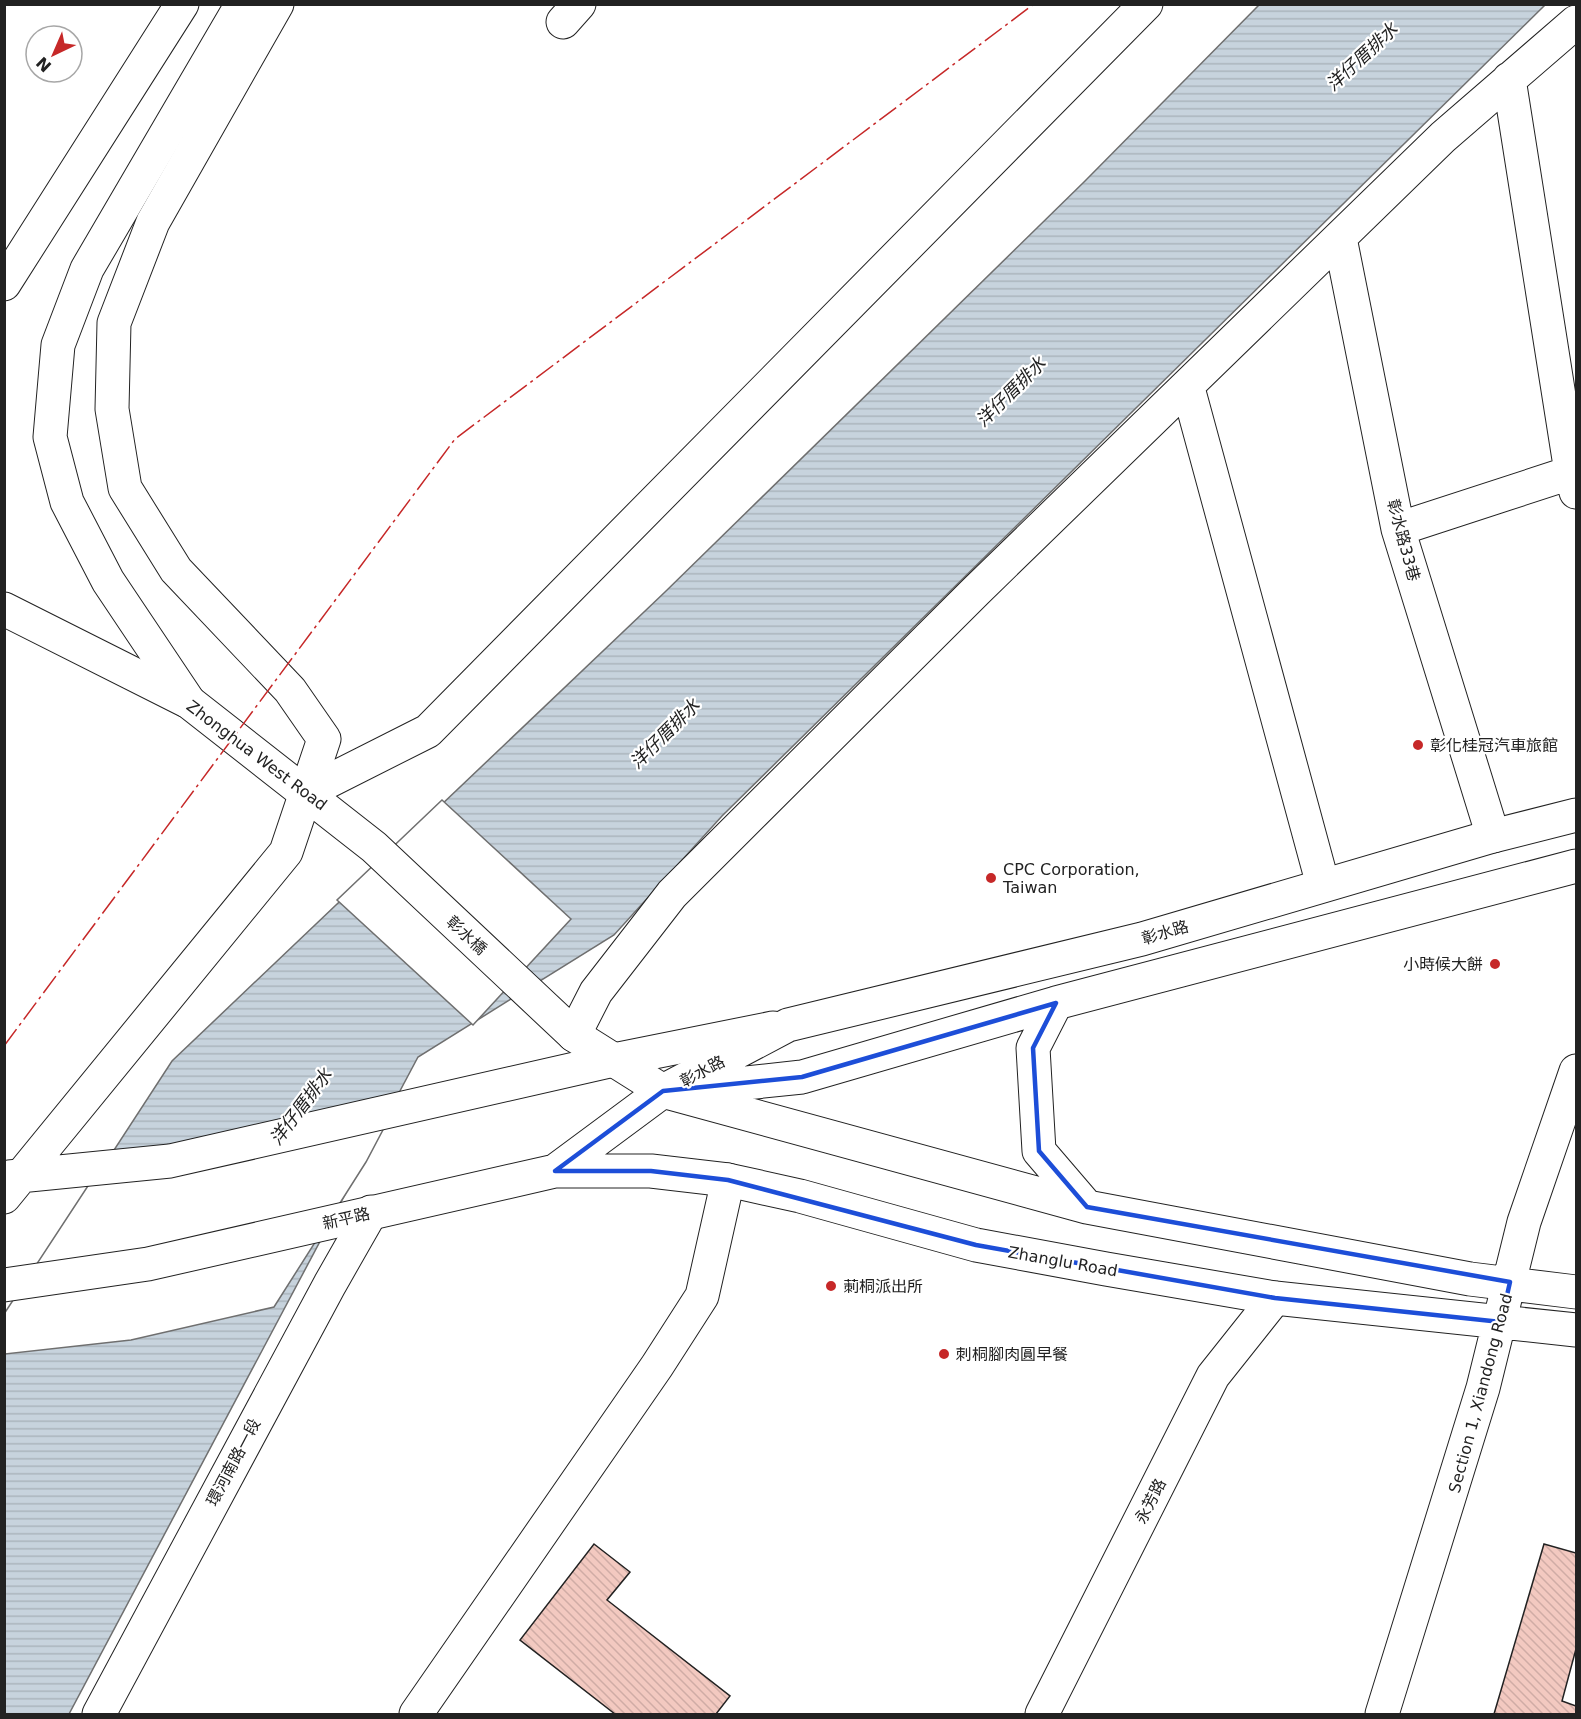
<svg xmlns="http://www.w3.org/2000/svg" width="1581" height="1719" viewBox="0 0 1581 1719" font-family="'DejaVu Sans','Noto Sans TC',sans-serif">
	<defs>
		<pattern id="water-rules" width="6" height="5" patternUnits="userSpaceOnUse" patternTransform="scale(1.5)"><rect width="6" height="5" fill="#c7d3dd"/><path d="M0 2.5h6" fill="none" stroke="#abb5bd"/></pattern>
		<pattern id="building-back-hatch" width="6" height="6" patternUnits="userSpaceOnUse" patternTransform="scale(1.5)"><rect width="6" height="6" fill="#f3c9c0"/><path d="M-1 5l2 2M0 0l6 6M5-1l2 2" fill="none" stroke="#d0aca5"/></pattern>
	</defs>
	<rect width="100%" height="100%" fill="#fff"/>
	<path fill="url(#water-rules)" stroke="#6f6f6f" stroke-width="1.5" d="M1259,5H1545L722,816L614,935L418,1057L69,1714H5L4,1319L172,1061L665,592L1085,181Z"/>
	<path fill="#fff" stroke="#6f6f6f" stroke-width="1.5" d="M442,800L571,919L473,1025L337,900Z
		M394,1109L366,1162L274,1307L131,1340L5,1354L4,1314L101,1166Z"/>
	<path fill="url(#building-back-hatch)" stroke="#222" stroke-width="1.5" d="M594,1544L630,1572L607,1600L730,1696L716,1714H615L520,1640Z
		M1544,1544L1576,1553V1649L1562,1701L1576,1706V1714H1494Z"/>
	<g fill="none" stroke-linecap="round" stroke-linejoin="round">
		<g stroke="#222" stroke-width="35">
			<path id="minor" d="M563,22L579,4
				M1509,79L1571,472L1576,492
				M1340,238L1398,529L1493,836
				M1188,388L1323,885
				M1398,529L1576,471
				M307,792L428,731L1146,4
				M574,1035L596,992L672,894L976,591L1443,137L1576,22
				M9,1177L170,1161L614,1060L773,1028
				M4,1197L286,852L324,739L290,690L176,570L125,488L112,409L114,323L153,222L277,4
				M99,1714L330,1284L371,1212
				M416,1714L657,1366L702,1296L728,1180
				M1042,1714L1213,1376L1275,1298"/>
		</g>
		<g stroke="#222" stroke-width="35">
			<path id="major" d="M4,609L189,702L374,847L574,1035L663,1091L1087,1207L1470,1279L1576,1292
				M1056,1003L1033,1048L1039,1151L1087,1207
				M680,1090L802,1077L1056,1003L1576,866
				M555,1171H651L728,1180L800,1196L976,1245L1106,1269L1275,1298L1576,1330
				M4,1285L148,1264L555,1171L663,1091L788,1025L1142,939L1493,836L1576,815
				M1382,1714L1483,1388L1524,1222L1576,1071"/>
		</g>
		<g stroke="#222" stroke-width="35">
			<path id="highway" d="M4,284L182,4
				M189,702L108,581L67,502L50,437L58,345L87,269L242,4"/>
		</g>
		<use href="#minor" stroke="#fff" stroke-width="33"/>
		<use href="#major" stroke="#fff" stroke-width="33"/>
		<use href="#highway" stroke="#fff" stroke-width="33"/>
		<path stroke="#c62828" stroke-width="1.5" stroke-dasharray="21 4.5 3 4.5" stroke-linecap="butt" d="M4,1046L455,439L1034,4"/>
	</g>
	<path fill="none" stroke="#1d4ed8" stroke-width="4.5" stroke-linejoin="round" d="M1056,1003L1033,1048L1039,1151L1087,1207L1510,1282L1501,1322L1275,1298L976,1245L728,1180L651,1171H555L663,1091L802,1077Z"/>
	<g fill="#c62828" stroke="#fff" stroke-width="2">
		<circle cx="1418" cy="745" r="6"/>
		<circle cx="991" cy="878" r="6"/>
		<circle cx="1495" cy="964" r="6"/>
		<circle cx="831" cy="1286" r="6"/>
		<circle cx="944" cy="1354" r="6"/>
	</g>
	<g text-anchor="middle" stroke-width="4.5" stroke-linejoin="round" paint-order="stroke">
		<g font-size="16" fill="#222" stroke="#fff">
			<text transform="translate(1404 540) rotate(75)" y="6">彰水路33巷</text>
			<text transform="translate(257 755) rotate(37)" y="6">Zhonghua West Road</text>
			<text transform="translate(1165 932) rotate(-16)" y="6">彰水路</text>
			<text transform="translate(467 935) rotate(43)" y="6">彰水橋</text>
			<text transform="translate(702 1071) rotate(-28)" y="6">彰水路</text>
			<text transform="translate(346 1218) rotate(-13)" y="6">新平路</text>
			<text transform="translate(1063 1261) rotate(10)" y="6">Zhanglu Road</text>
			<text transform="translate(1480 1393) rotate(-75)" y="6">Section 1, Xiandong Road</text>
			<text transform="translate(233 1462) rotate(-62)" y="6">環河南路一段</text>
			<text transform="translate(1150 1501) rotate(-63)" y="6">永芳路</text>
		</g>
		<g font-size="16" fill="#222" stroke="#fff" text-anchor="start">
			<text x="1430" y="751">彰化桂冠汽車旅館</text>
			<text x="1003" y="875">CPC Corporation,<tspan x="1003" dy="18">Taiwan</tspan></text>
			<text x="1483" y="970" text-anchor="end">小時候大餅</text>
			<text x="843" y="1292">莿桐派出所</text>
			<text x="956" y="1360">刺桐腳肉圓早餐</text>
		</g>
		<g font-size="18" font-style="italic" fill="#222" stroke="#fff">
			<text transform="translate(1362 57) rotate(-43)" y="6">洋仔厝排水</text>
			<text transform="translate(1011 392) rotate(-45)" y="6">洋仔厝排水</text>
			<text transform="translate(665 734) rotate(-45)" y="6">洋仔厝排水</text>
			<text transform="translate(301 1107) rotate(-53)" y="6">洋仔厝排水</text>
		</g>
	</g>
	<rect width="1581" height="1719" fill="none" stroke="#222222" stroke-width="12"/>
	<g transform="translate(54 54) rotate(224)"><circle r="28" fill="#ffffff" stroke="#a7a7a7" stroke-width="1.5"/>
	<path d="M0-4.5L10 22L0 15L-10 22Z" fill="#c62828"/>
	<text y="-9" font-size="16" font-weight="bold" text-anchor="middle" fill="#222222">N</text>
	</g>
</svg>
